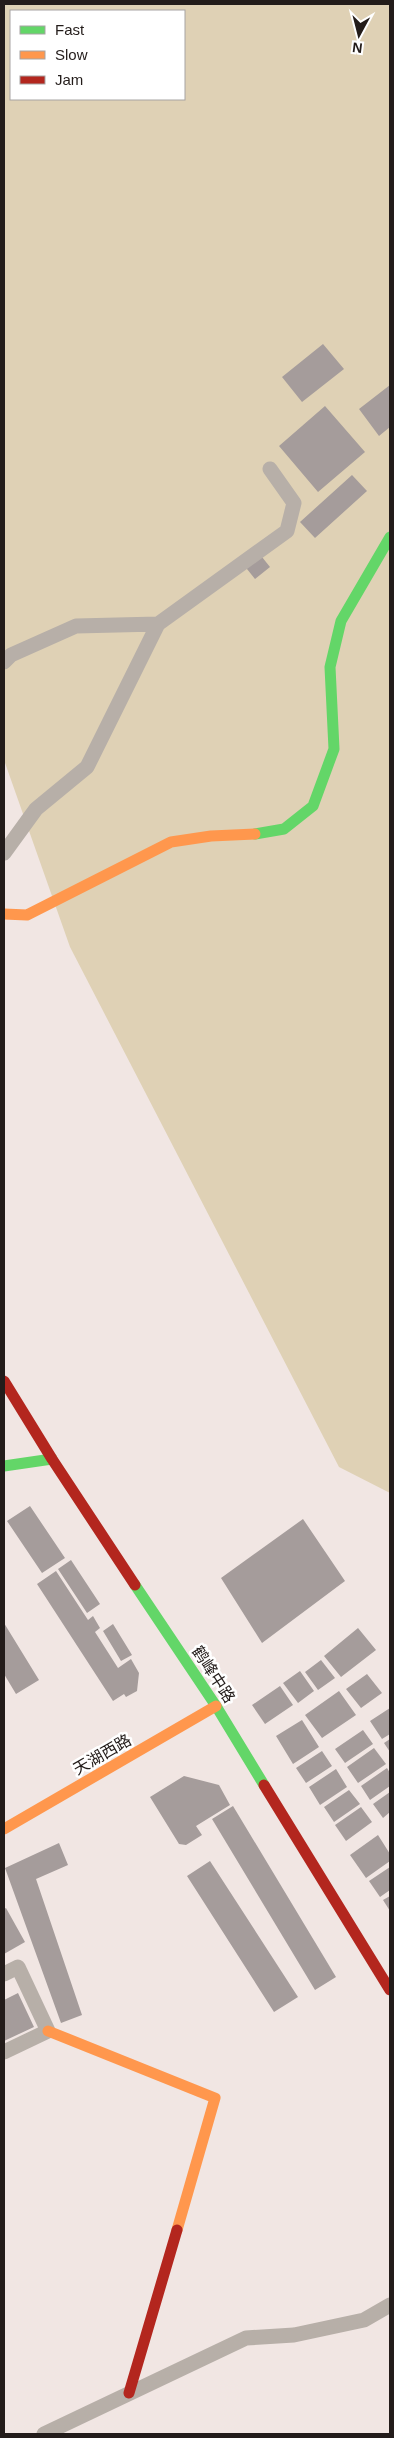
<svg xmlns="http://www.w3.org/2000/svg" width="394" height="2438" viewBox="0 0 394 2438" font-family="Helvetica,'Noto Sans SC',sans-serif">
	<rect width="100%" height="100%" fill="#f1e6e3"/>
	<path fill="#dfd1b5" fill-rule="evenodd" d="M4,4H390V1493L339,1467L70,947L4,760ZM11,11H184V99H11Z"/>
	<path fill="#a59c9b" d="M323,344L344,369L302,402L282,377Z
		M390,385V427L379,436L359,409Z
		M325,406L365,452L318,492L279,446Z
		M352,475L367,491L315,538L300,522Z
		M258,552L270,567L255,579L243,564Z
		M30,1506L65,1558L42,1573L7,1521Z
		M303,1519L345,1581L262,1643L221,1578Z
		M71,1560L100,1604L87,1613L58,1569Z
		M56,1571L88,1620L93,1616L100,1628L95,1632L118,1668L131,1659L139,1673L137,1691L126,1697L124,1694L113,1701L37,1584Z
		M4,1623L39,1680L16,1694L4,1674Z
		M113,1624L132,1655L121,1661L103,1631Z
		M358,1628L376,1650L341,1677L324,1656Z
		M321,1660L335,1678L318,1690L305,1672Z
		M300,1671L314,1691L298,1703L283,1683Z
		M367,1674L382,1693L361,1708L346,1689Z
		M280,1686L293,1705L265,1724L252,1705Z
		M339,1691L356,1715L322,1738L305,1715Z
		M390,1708V1734L382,1739L370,1721Z
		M302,1720L319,1747L293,1764L276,1736Z
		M363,1730L373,1744L345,1763L335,1749Z
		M390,1739V1752L384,1743Z
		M374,1748L386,1764L358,1783L347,1767Z
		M322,1751L332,1766L306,1783L296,1768Z
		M387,1768L390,1773V1786L370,1800L361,1786Z
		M336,1769L347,1787L320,1805L309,1787Z
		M184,1776L219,1785L230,1805L196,1826L202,1835L186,1845L179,1844L150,1797Z
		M349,1790L360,1804L334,1822L324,1807Z
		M390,1792V1812L383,1818L373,1804Z
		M233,1806L336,1977L315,1990L212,1819Z
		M361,1807L372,1822L346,1841L335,1825Z
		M378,1835L390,1854V1861L366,1878L350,1855Z
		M59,1843L68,1865L36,1879L82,2015L61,2023L5,1868Z
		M210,1861L298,1997L274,2012L187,1876Z
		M390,1867V1890L380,1897L369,1881Z
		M390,1896V1911L383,1900Z
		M6,1908L25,1942L4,1954V1909Z
		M18,1993L34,2027L4,2041V2000Z"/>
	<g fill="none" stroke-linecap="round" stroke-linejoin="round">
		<path stroke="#b7afa8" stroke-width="15" d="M4,662L11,655L76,626L158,624L287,531L294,503L270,469
			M4,853L36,809L87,767L158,624
			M4,1974L18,1967L48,2031L4,2052
			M44,2434L246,2338L294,2335L364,2320L390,2305"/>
		<path stroke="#63d668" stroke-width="11" d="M255,834L284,829L313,806L334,749L330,667L341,621L390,537
			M4,1466L52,1459
			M135,1585L216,1706L264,1785"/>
		<path stroke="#ff974d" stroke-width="11" d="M4,914L27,915L171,842L211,836L255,834
			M4,1829L216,1706
			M48,2031L215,2098L177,2230"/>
		<path stroke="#b3261e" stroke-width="11" d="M4,1381L52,1459L135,1585
			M264,1785L390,1990
			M129,2393L177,2230"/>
	</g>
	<g text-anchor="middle" stroke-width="5" stroke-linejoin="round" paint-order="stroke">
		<g font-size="16" fill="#231c1a" stroke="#fff">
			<text transform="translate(214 1674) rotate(57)" y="6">鹤峰中路</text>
			<text transform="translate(102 1754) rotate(-30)" y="6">天湖西路</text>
		</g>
	</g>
	<rect width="394" height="2438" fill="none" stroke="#231c1a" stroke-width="10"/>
	<rect x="10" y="10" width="175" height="90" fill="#ffffff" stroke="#a7a4a3"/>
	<rect x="20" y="26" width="25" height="8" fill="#63d668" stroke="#a7a4a3"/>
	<text x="55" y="35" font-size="15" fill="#231c1a">Fast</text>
	<rect x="20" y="51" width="25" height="8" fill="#ff974d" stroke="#a7a4a3"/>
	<text x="55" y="60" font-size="15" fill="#231c1a">Slow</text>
	<rect x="20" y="76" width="25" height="8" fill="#b3261e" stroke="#a7a4a3"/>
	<text x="55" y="85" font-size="15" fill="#231c1a">Jam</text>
	<g transform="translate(359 35) rotate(187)" stroke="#ffffff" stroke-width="4" paint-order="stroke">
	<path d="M0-4L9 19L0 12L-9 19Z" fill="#231c1a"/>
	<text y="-8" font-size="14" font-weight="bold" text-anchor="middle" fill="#231c1a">N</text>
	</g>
</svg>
